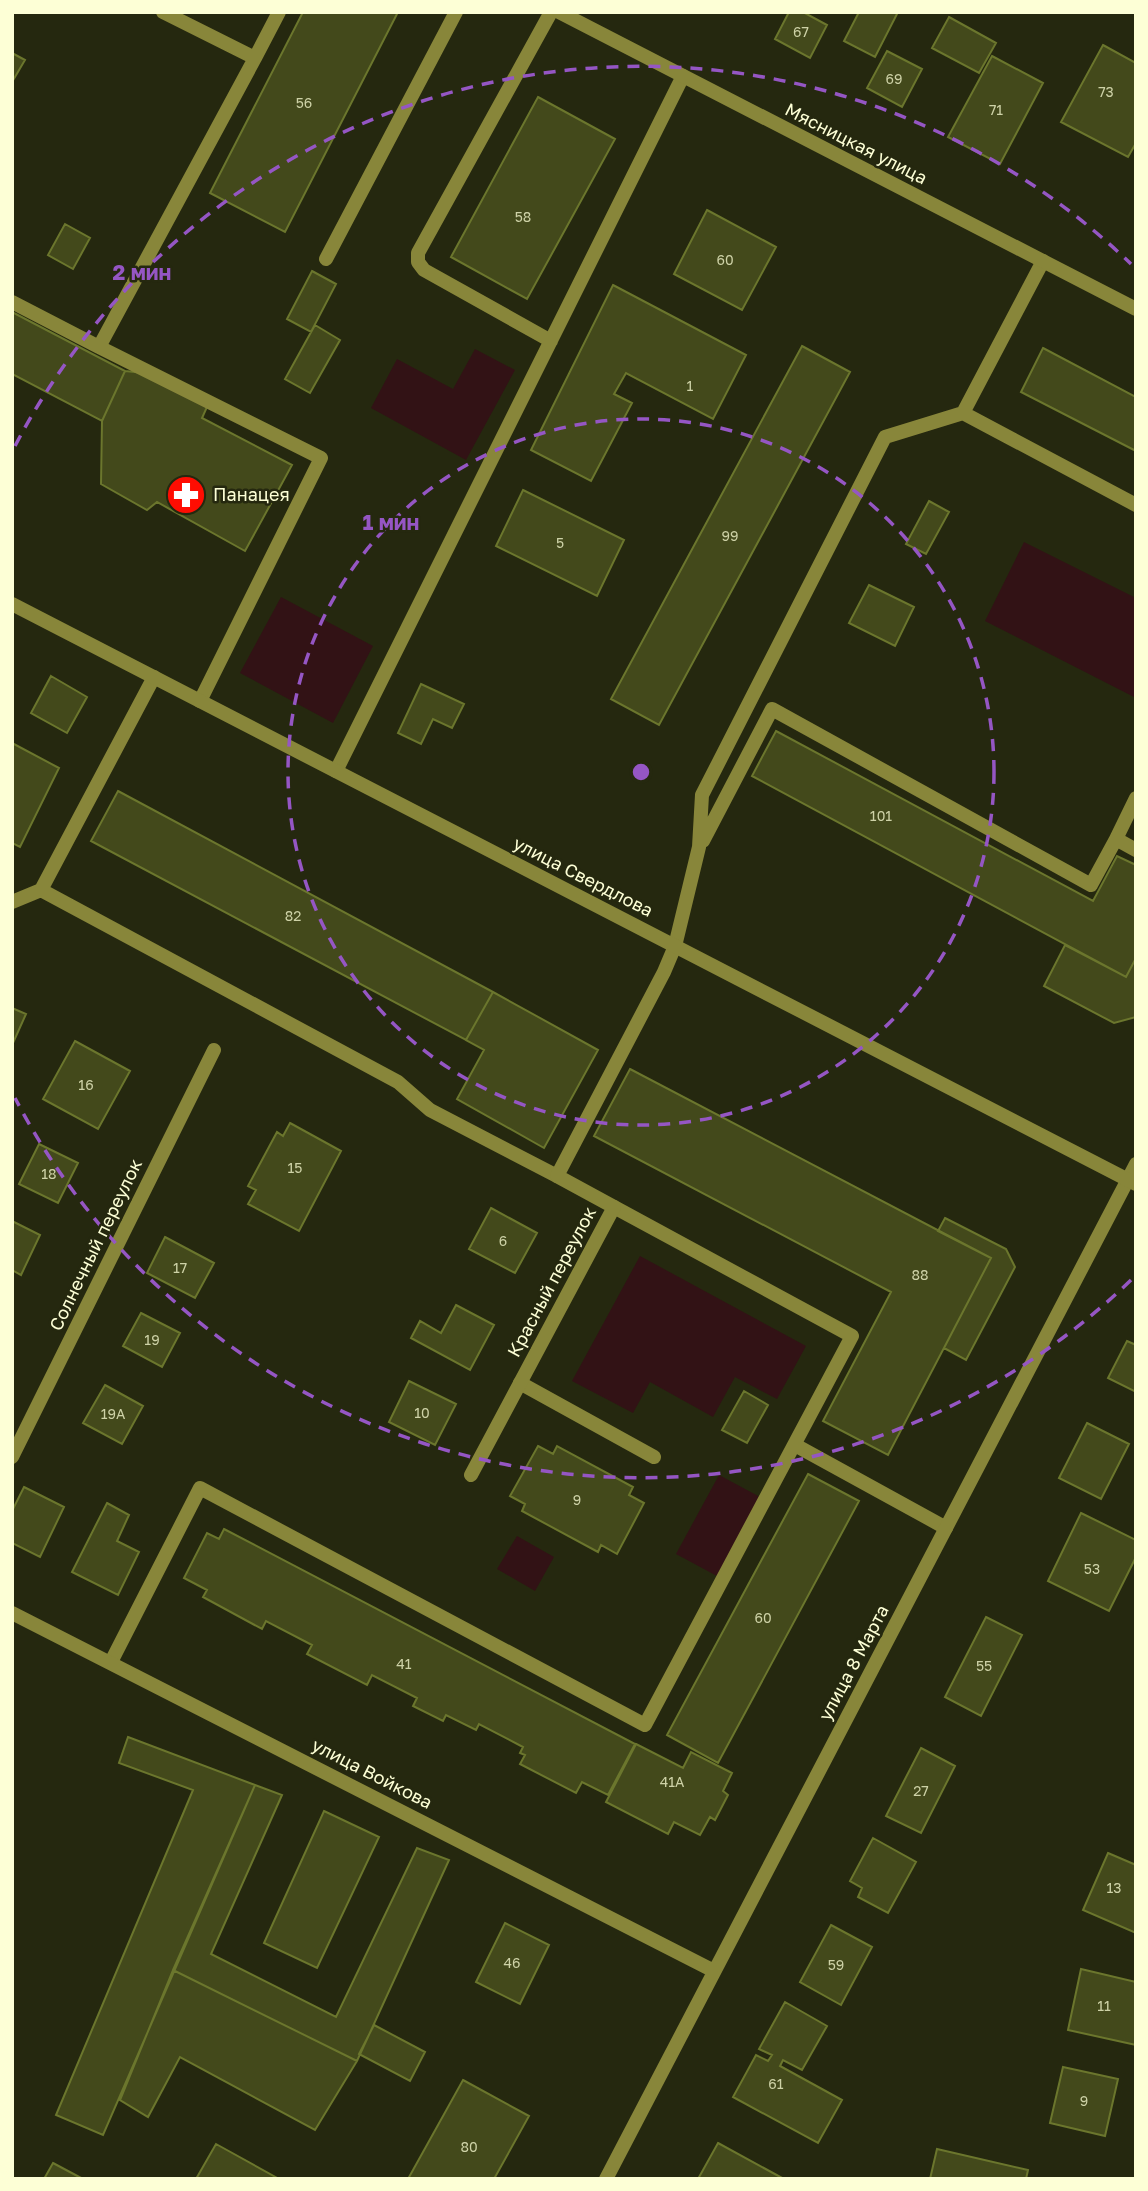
<svg xmlns="http://www.w3.org/2000/svg" width="1148" height="2191" viewBox="0 0 1148 2191" font-family="'Golos Text',sans-serif">
	<rect width="100%" height="100%" fill="#25280f"/>
	<path fill="#321215" d="M475,349L515,370L466,460L371,408L397,359L453,389Z
		M1024,542L1136,598V698L985,621Z
		M281,597L373,646L333,723L240,673Z
		M640,1256L806,1346L777,1399L735,1377L713,1417L650,1382L633,1413L572,1381Z
		M719,1475L760,1497L717,1576L676,1554Z
		M517,1536L554,1557L535,1591L497,1569Z"/>
	<path fill="#43491b" stroke="#6b762d" stroke-width="2" d="M303,12H398L285,232L210,193Z
		M789,12H803L827,25L810,58L775,39Z
		M859,12H898L875,57L844,41Z
		M949,17L996,43L979,73L932,48Z
		M1103,45L1136,63V143L1128,157L1061,122Z
		M887,51L922,69L902,107L867,88Z
		M12,53L25,60L12,82Z
		M992,56L1043,83L1000,164L948,137Z
		M538,97L615,139L527,299L451,257Z
		M707,210L776,247L742,310L674,274Z
		M65,224L90,238L73,269L48,255Z
		M312,271L336,284L311,332L287,319Z
		M613,285L746,355L713,419L626,373L614,394L632,403L591,481L531,450Z
		M12,312L125,371L102,421L12,374Z
		M315,325L340,340L310,393L285,379Z
		M802,346L850,372L659,725L611,699Z
		M1043,348L1136,397V451L1021,392Z
		M125,371L154,374L207,407L202,418L292,465L245,551L157,502L147,510L101,484L102,421Z
		M523,490L624,540L597,596L496,546Z
		M929,501L949,512L926,554L906,544Z
		M869,585L914,607L895,646L849,623Z
		M51,676L87,697L67,733L31,713Z
		M421,684L464,704L452,728L433,719L421,744L398,733Z
		M776,731L1093,901L1117,856L1136,865V958L1126,977L752,776Z
		M12,743L59,768L20,847L12,843Z
		M118,791L493,992L466,1040L91,841Z
		M1065,945L1126,977L1136,958V1017L1114,1023L1044,986Z
		M493,992L598,1050L544,1148L457,1099L484,1050L466,1040Z
		M12,1008L26,1014L13,1043L12,1042Z
		M75,1041L130,1071L98,1129L43,1099Z
		M630,1069L991,1258L888,1455L823,1421L891,1292L594,1136Z
		M290,1123L341,1151L299,1231L248,1204L256,1190L248,1186L277,1132L283,1136Z
		M39,1144L78,1163L58,1203L19,1184Z
		M491,1208L537,1233L515,1273L469,1249Z
		M945,1218L1006,1249L1015,1267L966,1360L944,1348L991,1258L938,1231Z
		M12,1221L40,1235L21,1275L12,1270Z
		M165,1237L214,1263L195,1298L147,1273Z
		M456,1305L494,1325L470,1370L411,1338L420,1321L441,1333Z
		M141,1313L180,1333L162,1367L123,1346Z
		M1127,1341L1136,1345V1392L1108,1378Z
		M409,1381L456,1404L435,1445L389,1422Z
		M105,1385L143,1406L122,1444L83,1423Z
		M744,1391L768,1405L747,1443L722,1430Z
		M1087,1423L1129,1444L1101,1499L1059,1478Z
		M538,1446L553,1454L557,1446L633,1487L629,1495L644,1503L617,1554L601,1545L598,1552L522,1511L525,1504L510,1496Z
		M808,1474L859,1501L718,1763L667,1735Z
		M24,1487L64,1507L40,1557L12,1543V1511Z
		M107,1503L129,1515L117,1541L139,1552L118,1595L72,1572Z
		M1081,1513L1136,1540V1557L1109,1611L1048,1581Z
		M224,1529L635,1744L608,1795L582,1782L576,1793L520,1764L525,1755L520,1753L523,1747L479,1724L476,1730L446,1715L443,1721L413,1706L417,1698L372,1675L367,1685L307,1654L312,1645L266,1621L262,1629L203,1597L207,1590L184,1578L207,1533L219,1539Z
		M986,1617L1022,1635L981,1716L945,1697Z
		M128,1737L255,1785L103,2135L56,2115L193,1790L119,1763Z
		M636,1744L683,1768L691,1752L732,1773L723,1791L728,1795L715,1820L710,1817L700,1835L674,1822L668,1834L606,1802Z
		M921,1748L955,1766L921,1833L886,1816Z
		M255,1785L282,1795L211,1954L336,2017L417,1848L449,1860L357,2061L173,1970Z
		M324,1811L379,1837L317,1968L264,1943Z
		M873,1838L916,1862L888,1913L858,1897L862,1888L850,1881Z
		M1108,1853L1136,1865V1933L1083,1910Z
		M505,1923L549,1945L520,2004L476,1982Z
		M831,1925L872,1947L841,2005L800,1982Z
		M1081,1969L1136,1982V2045L1068,2030Z
		M173,1970L357,2061L315,2130L180,2057L148,2117L120,2100Z
		M785,2002L827,2026L802,2070L783,2060L780,2066L842,2100L818,2143L733,2097L756,2055L768,2061L772,2055L759,2049Z
		M374,2025L425,2052L410,2081L359,2054Z
		M1063,2067L1118,2079L1105,2136L1050,2123Z
		M463,2080L529,2116L494,2179H408Z
		M718,2143L784,2179H698Z
		M216,2144L279,2179H196Z
		M937,2149L1028,2170L1026,2179H930Z
		M53,2163L83,2179H44Z"/>
	<g fill="none" stroke-linecap="round" stroke-linejoin="round">
		<path stroke="#88863a" stroke-width="14" d="M163,12L255,58L279,12
			M551,12L418,253V262L424,270L551,341
			M326,259L456,12
			M12,302L99,347L255,58
			M99,347L321,458L200,701
			M963,413L1136,505
			M336,771L683,76
			M1136,798L1116,839L1136,850
			M703,841L772,709L1091,885L1116,839
			M41,890L398,1082L430,1110L557,1176
			M12,902L41,890L154,677
			M675,946L699,847L702,795L885,437L963,413L1043,261
			M520,1383L654,1457
			M795,1445L946,1528
			M111,1662L200,1488L645,1725L852,1336L614,1207"/>
		<path stroke="#88863a" stroke-width="14" d="M559,12L1136,309
			M12,1457L214,1050
			M471,1475L614,1207L557,1176L664,972L675,946
			M12,1613L714,1971
			M606,2179L1136,1164"/>
		<path stroke="#88863a" stroke-width="14" d="M12,604L1136,1184"/>
	</g>
	<g fill="none" stroke="#9556c4" stroke-width="3.5" stroke-dasharray="12 9">
		<circle cx="641" cy="772" r="353"/>
		<path d="M1131 1280A706 706 0 0 1 15 1098M15 446A706 706 0 0 1 1131 264"/>
	</g>
	<defs>
		<g id="pharmacy-disc" transform="scale(2.0125)"><circle r="9.5" fill="#ff0d02" stroke="#25280f"/><path d="M-2-6h4v4h4v4h-4v4h-4v-4h-4v-4h4Z" fill="#fff"/></g>
	</defs>
	<g fill-rule="evenodd">
		<use href="#pharmacy-disc" x="186" y="495"/>
	</g>
	<g text-anchor="middle" stroke-width="5" stroke-linejoin="round" paint-order="stroke">
		<g font-size="14" fill="#ced2a7">
			<text x="801" y="37">67</text>
			<text x="894" y="84">69</text>
			<text x="1106" y="97">73</text>
			<text x="304" y="108">56</text>
			<text x="996" y="115">71</text>
			<text x="523" y="222">58</text>
			<text x="725" y="265">60</text>
			<text x="690" y="391">1</text>
			<text x="730" y="541">99</text>
			<text x="560" y="548">5</text>
			<text x="881" y="821">101</text>
			<text x="293" y="921">82</text>
			<text x="86" y="1090">16</text>
			<text x="295" y="1173">15</text>
			<text x="49" y="1179">18</text>
			<text x="503" y="1246">6</text>
			<text x="180" y="1273">17</text>
			<text x="920" y="1280">88</text>
			<text x="152" y="1345">19</text>
			<text x="422" y="1418">10</text>
			<text x="113" y="1419">19А</text>
			<text x="577" y="1505">9</text>
			<text x="1092" y="1574">53</text>
			<text x="763" y="1623">60</text>
			<text x="404" y="1669">41</text>
			<text x="984" y="1671">55</text>
			<text x="672" y="1787">41А</text>
			<text x="921" y="1796">27</text>
			<text x="1114" y="1893">13</text>
			<text x="512" y="1968">46</text>
			<text x="836" y="1970">59</text>
			<text x="1104" y="2011">11</text>
			<text x="776" y="2089">61</text>
			<text x="1084" y="2106">9</text>
			<text x="469" y="2152">80</text>
		</g>
		<g font-size="18" fill="#fdffd6" stroke="#25280f">
			<text transform="translate(856 144) rotate(27)" y="6">Мясницкая улица</text>
			<text transform="translate(583 877) rotate(27)" y="6">улица Свердлова</text>
			<text transform="translate(96 1245) rotate(-64)" y="6">Солнечный переулок</text>
			<text transform="translate(552 1282) rotate(-62)" y="6">Красный переулок</text>
			<text transform="translate(854 1663) rotate(-62)" y="6">улица 8 Марта</text>
			<text transform="translate(372 1774) rotate(27)" y="6">улица Войкова</text>
		</g>
		<g font-size="18" fill="#fdffd6" stroke="#25280f" text-anchor="start">
			<text x="213" y="501">Панацея</text>
		</g>
	</g>
	<circle cx="641" cy="772" r="10" fill="#9556c4" stroke="#25280f" stroke-width="3.5"/>
	<g font-size="21" text-anchor="middle" font-weight="bold" fill="#9556c4" stroke="#25280f" stroke-width="5" stroke-linejoin="round" paint-order="stroke">
		<text x="142" y="280">2 мин</text>
		<text x="391" y="530">1 мин</text>
	</g>
	<rect width="1148" height="2191" fill="none" stroke="#fdffd6" stroke-width="28"/>
</svg>
